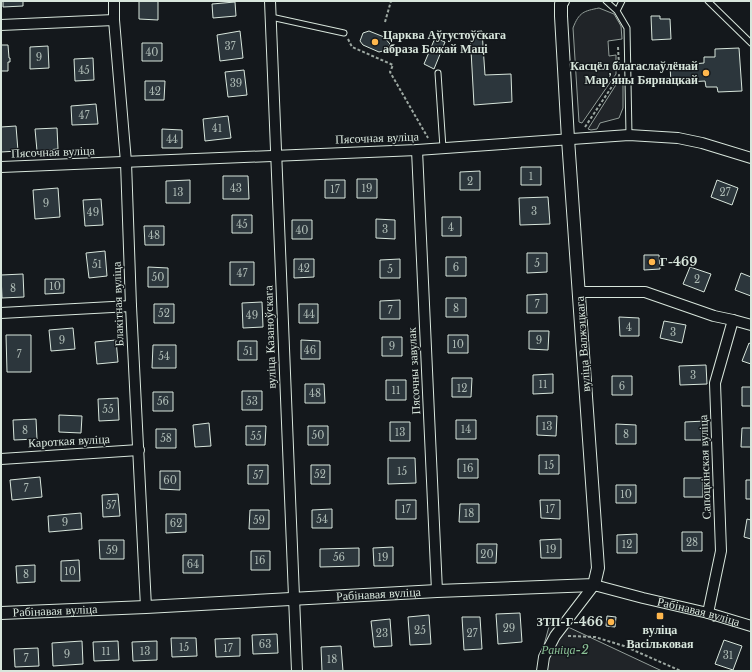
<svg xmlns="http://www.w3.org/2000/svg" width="752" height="672" viewBox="0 0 752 672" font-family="'Libre Baskerville',serif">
	<rect width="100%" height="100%" fill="#14181c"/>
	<path fill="#202428" stroke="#939e99" d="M599,8L614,14L621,26L622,39L608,41L609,56L616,55V74L582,123L579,122L573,28C579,12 584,11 599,8Z
		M619,80H623V108L619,118L600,123L597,129L591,130L588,129Z
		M551,619L662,671H537Z"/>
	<path fill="#2c363c" stroke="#d8e6dc" d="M3,1H23V6L3,7Z
		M139,1H158V20L139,19Z
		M235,2L236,16L213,18L212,4Z
		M651,16H660V19H670L671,39L652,40Z
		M240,31L243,58L220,61L217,35Z
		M369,31L384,37L390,44L387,50L379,52L363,45L360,41L363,33Z
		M482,31L485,75L511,74L512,102L474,105L470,32Z
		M435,38L445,42L434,69L424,64Z
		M142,43H162V61H142Z
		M1,45H8L9,58H10V62H8V71H1Z
		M48,46L49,68L30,69V47Z
		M739,48L742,91L718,92L717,87H706L705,81L671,83L670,66L704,63V57H715V49Z
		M93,58L94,80L75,81L74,59Z
		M244,70L247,95L228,97L225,72Z
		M145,81H165L164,100H145Z
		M96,104L98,124L72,125L71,106Z
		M228,116L231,138L205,141L203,119Z
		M16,126L18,151L1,152V127Z
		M57,128L58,149L37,151L35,129Z
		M162,129L182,130V148H162Z
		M521,167H541V185H521Z
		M480,171V190H460V172Z
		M223,176H248L249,199H223Z
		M357,179H377V198H357Z
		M190,180V203H166V181Z
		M325,180H345V198H325Z
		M717,180L738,188L732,205L711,197Z
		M58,188L60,217L35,219L33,190Z
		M548,197L550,224L520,225L519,198Z
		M101,199L103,225L85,226L83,200Z
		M232,215H252V233H232Z
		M442,217H461V236H442Z
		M376,219L395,220V239L376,238Z
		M292,220H312V239H292Z
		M144,226H164V245H145Z
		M105,251L107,276L89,278L86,253Z
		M527,253H547V272L527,273Z
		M644,255H659L660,269L644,270Z
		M446,257H466V276H446Z
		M294,259H314V277L294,278Z
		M400,259V278H380V260Z
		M230,262H254V285H230Z
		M148,267L168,268V287H148Z
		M690,267L711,274L704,292L683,284Z
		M741,273L751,277V296L735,290Z
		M23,274L24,297L2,298L1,275Z
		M45,279H64V293L45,294Z
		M547,294V313H527V295Z
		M446,298H466V317H446Z
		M400,300V319H380V301Z
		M262,302L263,327L243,328L242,303Z
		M154,304H174V323H154Z
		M299,304H318V323H299Z
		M619,317L639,318V336H620Z
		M664,321L686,325L682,343L660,338Z
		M73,328L75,349L51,351L49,330Z
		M529,331H549L548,350L529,349Z
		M6,335H31V372H7Z
		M448,335H468V353H448Z
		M382,337H402V356H382Z
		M116,340L118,362L97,364L95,342Z
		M301,340L320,341V359H301Z
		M238,341H257V360H238Z
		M749,343L751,344V364L742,361Z
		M153,345H176V368H152Z
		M706,365L707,384L680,385L679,366Z
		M553,374V393L533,394V375Z
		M612,376H632V395H612Z
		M452,378H472L471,397H452Z
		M386,380H406V400H386Z
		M305,384H324L325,403H305Z
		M742,387H751V406H742Z
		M242,391H262V410H242Z
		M153,392H173V411H153Z
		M118,398L119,420L99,421L98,399Z
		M59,415L82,416L81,433L59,432Z
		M537,416H557L556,436L537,435Z
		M36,419L37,439L14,440L13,420Z
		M456,420H476V439H456Z
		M705,421V440H685V422Z
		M390,422H410V441H390Z
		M209,423L211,446L195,447L193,425Z
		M616,424L636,425V444H616Z
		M246,426H266L265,445H246Z
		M308,426H328V445H308Z
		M742,428H751V447H741Z
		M156,429H176V448H156Z
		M539,455H559V474H539Z
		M388,458H415L416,483L388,484Z
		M458,459H478V478H458Z
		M248,465H268V484H248Z
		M311,465H330V484H311Z
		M160,471H180V490L160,489Z
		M40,477L42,497L12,500L10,480Z
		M684,478H703V497H684Z
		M746,480H751V499H746Z
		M616,485H636V503H616Z
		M118,494L120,516L103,517L102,495Z
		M396,500H416V519H396Z
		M540,500H560V519L541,518Z
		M460,504H479V522H459Z
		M332,509V528H312V510Z
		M250,510H269V529H249Z
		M81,513L82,529L49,532L48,516Z
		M166,514H186V532L166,533Z
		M747,519L751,520V539L744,537Z
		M682,532H702V551H682Z
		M637,534V553H617V535Z
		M561,539V558H541L540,540Z
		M99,540H124V559H100Z
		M477,544H497L496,563H477Z
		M393,547V566H374L373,548Z
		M359,548V566L320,567V549Z
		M251,551H270V570H251Z
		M183,555H203V573H183Z
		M79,560L80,581H61V561Z
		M35,565V582L17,583L16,566Z
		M520,613L522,642L498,644L496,614Z
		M429,615L431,644L410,645L408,617Z
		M607,616L616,617L615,627L606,626Z
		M462,617H480L482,649L464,650Z
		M390,619L392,646L374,647L371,621Z
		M277,634L278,653L253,654L252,635Z
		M171,638H196L197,656L172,657Z
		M240,638V656L216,657L215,639Z
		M724,640L742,646L733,670L715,664Z
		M82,641L83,664L53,666L52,643Z
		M118,641L119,660L94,661L93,642Z
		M157,641V660L133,661L132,642Z
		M341,646L343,671H322L321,647Z
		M38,648L39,666L15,667L14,649Z"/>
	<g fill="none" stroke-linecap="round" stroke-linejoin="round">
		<g stroke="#d8e6dc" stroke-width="7">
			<path id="service" d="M606,1L617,11L627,28L629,135
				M708,1L751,43
				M617,11L622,1
				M271,17L344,33
				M438,73L443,148"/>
		</g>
		<g stroke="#d8e6dc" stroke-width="12">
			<g id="minor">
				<path d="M114,1V20L126,162L131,306L146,607"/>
				<path d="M270,1L297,671"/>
				<path d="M1,25L114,20"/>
				<path d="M417,150L437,591"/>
				<path d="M1,167L417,150L629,135L678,138L702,143L751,158"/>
				<path d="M579,292H645L714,316L733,320L751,325"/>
				<path d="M1,313L131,306"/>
				<path d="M1,459L139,450"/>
				<path d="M708,613L721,551L715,383L733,320"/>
				<path id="s1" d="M542,671L544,657L555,636L594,585L643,598L708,613L751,626"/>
			</g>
		</g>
		<g stroke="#d8e6dc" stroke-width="14">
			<g id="tertiary">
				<path id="s2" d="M1,613L146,607L437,591L594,585L598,568L568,139L561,16V4L563,1"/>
			</g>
		</g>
		<path stroke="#9da8a2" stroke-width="2" stroke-dasharray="3 2" stroke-linecap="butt" d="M385,22L391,1
			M348,39L352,47L393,65L390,72L428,138
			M618,47L619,66
			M585,127L619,76V74
			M568,636L595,637L624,646L681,671"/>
		<use href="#service" stroke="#14181c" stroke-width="5"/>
		<use href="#minor" stroke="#14181c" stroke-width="10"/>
		<use href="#tertiary" stroke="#14181c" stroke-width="12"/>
	</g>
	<g fill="#ffb74d" stroke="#14181c" stroke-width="1.5">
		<circle cx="375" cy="42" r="4"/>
		<circle cx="706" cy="73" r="4"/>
		<circle cx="652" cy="262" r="4"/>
		<rect x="656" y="612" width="8" height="8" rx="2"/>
		<circle cx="611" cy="622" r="4"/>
	</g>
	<g text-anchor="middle" stroke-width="3" stroke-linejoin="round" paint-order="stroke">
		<g font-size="10" fill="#adbab4">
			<text x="230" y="50">37</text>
			<text x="152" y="56">40</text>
			<text x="39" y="61">9</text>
			<text x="84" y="74">45</text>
			<text x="236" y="87">39</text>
			<text x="155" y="95">42</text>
			<text x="84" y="119">47</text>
			<text x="217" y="132">41</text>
			<text x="172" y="143">44</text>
			<text x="531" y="180">1</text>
			<text x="470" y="185">2</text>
			<text x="236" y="192">43</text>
			<text x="367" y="192">19</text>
			<text x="335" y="193">17</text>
			<text x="178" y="196">13</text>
			<text x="725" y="196">27</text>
			<text x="46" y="207">9</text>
			<text x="534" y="215">3</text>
			<text x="93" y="216">49</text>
			<text x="242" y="228">45</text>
			<text x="451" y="231">4</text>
			<text x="385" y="233">3</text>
			<text x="302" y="234">40</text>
			<text x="154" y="239">48</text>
			<text x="537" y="267">5</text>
			<text x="97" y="268">51</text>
			<text x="456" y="271">6</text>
			<text x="304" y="272">42</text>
			<text x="390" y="273">5</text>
			<text x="242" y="277">47</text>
			<text x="158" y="281">50</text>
			<text x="697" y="283">2</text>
			<text x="55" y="290">10</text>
			<text x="13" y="292">8</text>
			<text x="537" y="308">7</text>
			<text x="456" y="312">8</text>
			<text x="390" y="314">7</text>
			<text x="164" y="317">52</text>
			<text x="309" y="318">44</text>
			<text x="252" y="319">49</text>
			<text x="629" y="331">4</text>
			<text x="673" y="336">3</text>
			<text x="62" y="344">9</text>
			<text x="539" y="344">9</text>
			<text x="458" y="348">10</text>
			<text x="392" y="350">9</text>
			<text x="310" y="354">46</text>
			<text x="248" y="355">51</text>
			<text x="19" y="358">7</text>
			<text x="164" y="360">54</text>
			<text x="693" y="379">3</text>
			<text x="543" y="388">11</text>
			<text x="622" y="390">6</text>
			<text x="462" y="392">12</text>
			<text x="396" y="394">11</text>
			<text x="315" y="397">48</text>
			<text x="163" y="405">56</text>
			<text x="252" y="405">53</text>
			<text x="108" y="413">55</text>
			<text x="547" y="430">13</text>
			<text x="466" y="433">14</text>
			<text x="25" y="434">8</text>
			<text x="400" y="436">13</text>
			<text x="626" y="438">8</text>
			<text x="318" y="439">50</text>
			<text x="256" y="440">55</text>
			<text x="166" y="442">58</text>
			<text x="549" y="469">15</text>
			<text x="468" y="472">16</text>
			<text x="402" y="475">15</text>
			<text x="320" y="478">52</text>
			<text x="258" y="479">57</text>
			<text x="170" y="484">60</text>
			<text x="26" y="492">7</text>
			<text x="626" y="498">10</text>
			<text x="111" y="509">57</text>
			<text x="406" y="513">17</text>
			<text x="550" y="513">17</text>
			<text x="469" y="517">18</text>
			<text x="322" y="523">54</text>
			<text x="259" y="524">59</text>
			<text x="65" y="526">9</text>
			<text x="176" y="527">62</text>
			<text x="692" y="546">28</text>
			<text x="627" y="548">12</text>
			<text x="551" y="553">19</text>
			<text x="112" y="554">59</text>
			<text x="487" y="558">20</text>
			<text x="339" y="561">56</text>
			<text x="383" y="561">19</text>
			<text x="260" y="564">16</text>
			<text x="193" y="568">64</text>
			<text x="70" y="575">10</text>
			<text x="26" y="578">8</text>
			<text x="509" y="632">29</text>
			<text x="420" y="634">25</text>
			<text x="382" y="637">23</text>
			<text x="472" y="637">27</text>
			<text x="265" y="648">63</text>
			<text x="184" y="651">15</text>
			<text x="228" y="652">17</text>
			<text x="106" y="655">11</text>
			<text x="145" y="655">13</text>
			<text x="67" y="658">9</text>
			<text x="728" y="659">31</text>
			<text x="26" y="662">7</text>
			<text x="332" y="663">18</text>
		</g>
		<g font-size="12" font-weight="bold" fill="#d8e6dc" stroke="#14181c" text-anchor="start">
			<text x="383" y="39">Царква Аўгустоўскага<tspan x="383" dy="14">абраза Божай Маці</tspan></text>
			<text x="698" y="70" text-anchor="end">Касцёл благаслаўлёнай<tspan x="698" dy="14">Мар’яны Бярнацкай</tspan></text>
			<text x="660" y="266">Г-469</text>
			<text x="603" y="626" text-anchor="end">ЗТП-Г-466</text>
			<text x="660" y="634" text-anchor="middle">вуліца<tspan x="660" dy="14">Васільковая</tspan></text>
		</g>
		<g font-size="12" fill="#d8e6dc" stroke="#14181c">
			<text transform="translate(377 138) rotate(-2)" y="4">Пясочная вуліца</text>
			<text transform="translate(53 152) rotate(-2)" y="4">Пясочная вуліца</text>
			<text transform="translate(118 304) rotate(-92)" y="4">Блакітная вуліца</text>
			<text transform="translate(270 337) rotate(-92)" y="4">вуліца Казаноўскага</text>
			<text transform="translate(583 344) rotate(-94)" y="4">вуліца Валжэцкага</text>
			<text transform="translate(414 371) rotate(-93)" y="4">Пясочны завулак</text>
			<text transform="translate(69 441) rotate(-3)" y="4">Кароткая вуліца</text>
			<text transform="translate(705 467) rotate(-92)" y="4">Сапоцкінская вуліца</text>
			<text dy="4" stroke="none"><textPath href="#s2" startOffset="378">Рабінавая вуліца</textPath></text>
			<text dy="4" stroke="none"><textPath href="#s2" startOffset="54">Рабінавая вуліца</textPath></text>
			<text dy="4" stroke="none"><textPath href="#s1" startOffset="210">Рабінавая вуліца</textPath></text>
		</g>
		<g font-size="12" font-style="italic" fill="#8ac095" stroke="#14181c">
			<text x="565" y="654">Раніца-2</text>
		</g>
	</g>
	<rect width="752" height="672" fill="none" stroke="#d8e6dc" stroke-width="4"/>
</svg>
